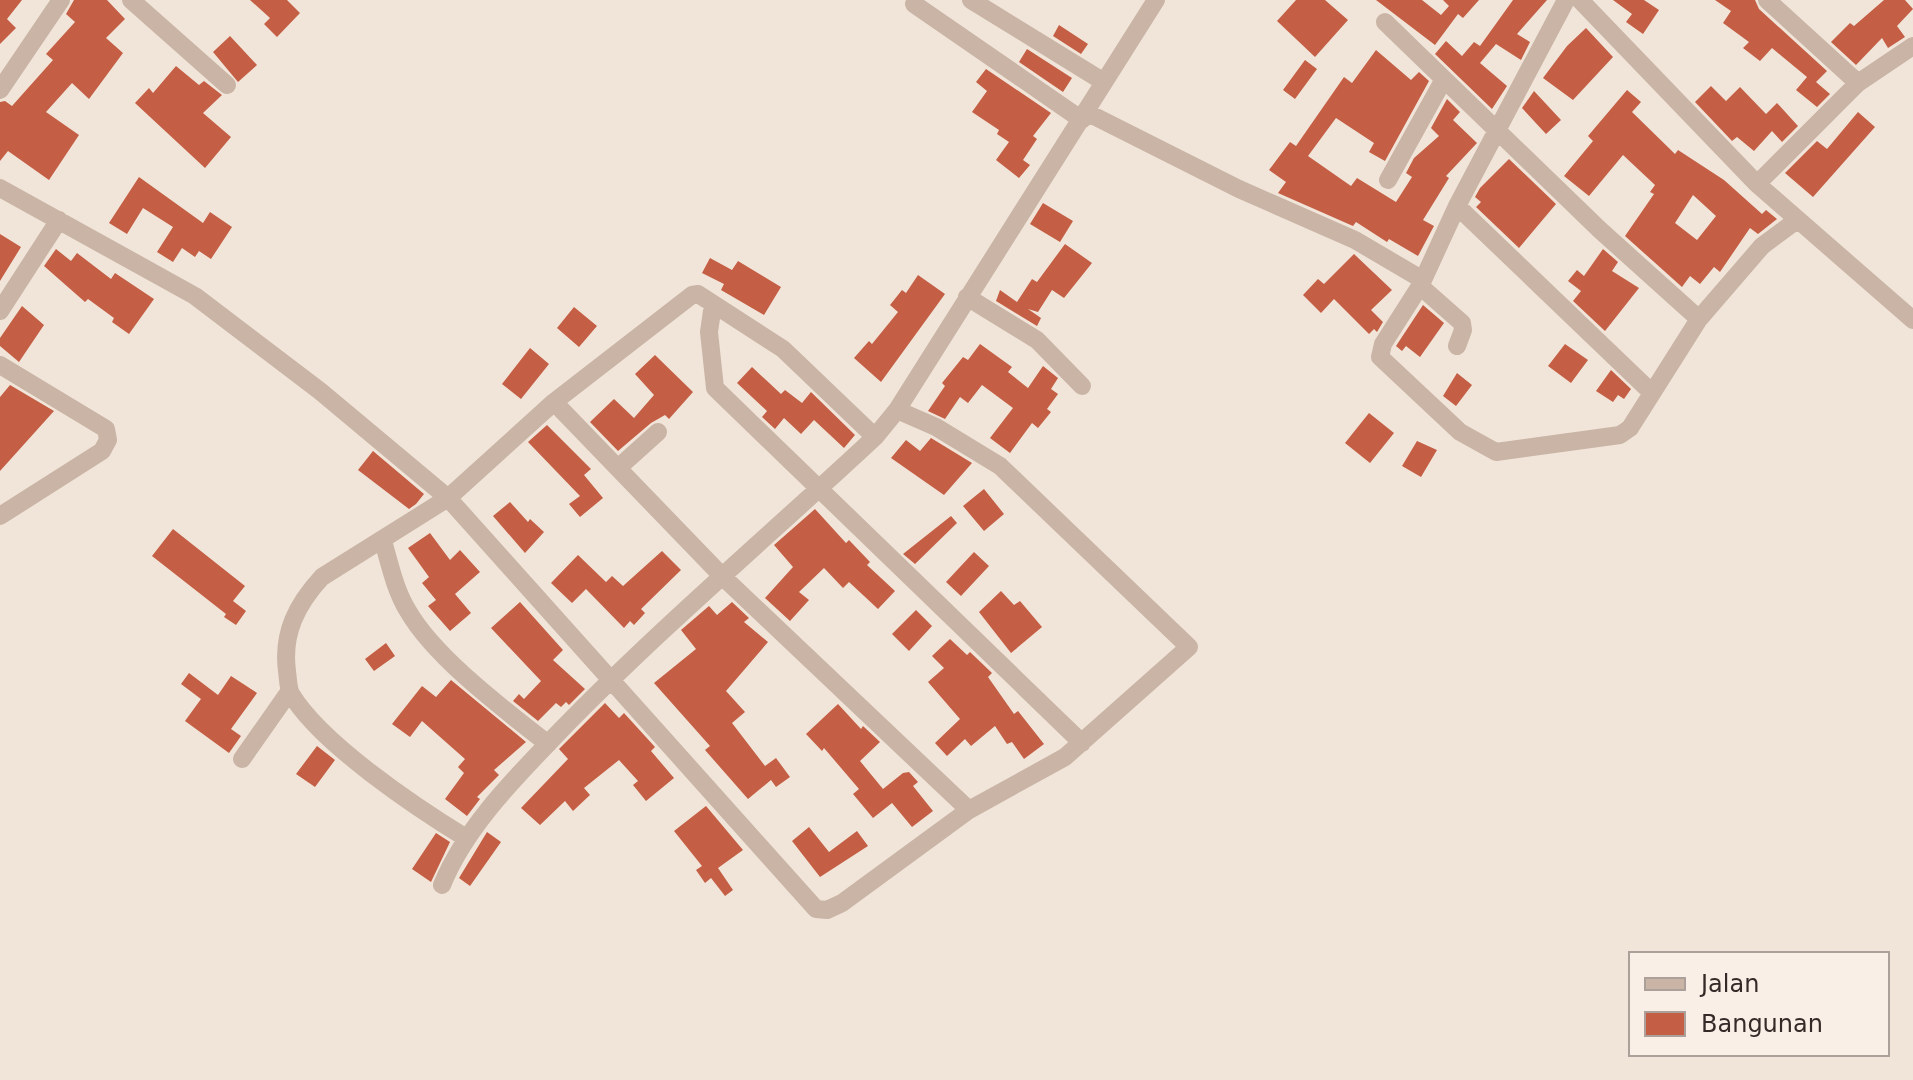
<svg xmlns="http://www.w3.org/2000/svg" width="1913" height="1080" viewBox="0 0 1913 1080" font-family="'DejaVu Sans',sans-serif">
	<rect width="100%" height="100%" fill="#f1e5d9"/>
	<path fill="#c45e44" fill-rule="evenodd" d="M0,0H22L7,19L16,28L0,44Z
		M74,0H107L125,19L106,38L123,53L89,99L72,83L46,112L79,135L49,180L8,151L0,161V102L5,101L12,106L53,60L46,54L75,22L66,14Z
		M250,0H287L300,13L277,37L264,24L270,18Z
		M1296,0H1325L1348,20L1315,57L1277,21Z
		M1376,0H1422L1441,15L1449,6L1443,0H1479L1463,18L1458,14L1435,45Z
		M1513,0H1547L1517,34L1530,42L1521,60L1496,44L1480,63L1507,86L1492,109L1435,54L1446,41L1462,56L1474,42L1480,46Z
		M1613,0H1644L1659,10L1643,34L1626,22L1632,14Z
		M1715,0H1755L1759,9L1827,71L1816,82L1830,94L1817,107L1796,90L1807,77L1772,48L1760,61L1743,48L1749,42L1723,23L1731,11Z
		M1884,0H1905L1913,9L1897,26L1905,37L1888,48L1882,38L1856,65L1831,42L1850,23L1854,26Z
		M1059,25L1088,44L1081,54L1053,36Z
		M1586,28L1613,57L1573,100L1543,78L1567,46Z
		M230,36L257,65L238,82L213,52Z
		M1027,49L1072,78L1063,92L1019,62Z
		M1376,50L1411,80L1419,72L1429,81L1385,161L1369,152L1374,143L1336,118L1308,156L1351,186L1357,178L1396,202L1412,177L1406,173L1414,158L1439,136L1431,128L1447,99L1460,112L1453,120L1477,143L1446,176L1449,178L1423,220L1434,226L1418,256L1389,239L1387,242L1356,222L1353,226L1278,193L1286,182L1269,170L1290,142L1296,146L1344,77L1352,83Z
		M1305,60L1317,69L1295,99L1283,90Z
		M176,66L199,85L204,81L222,95L203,113L231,137L205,168L135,103L149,88L153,93Z
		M986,69L1051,113L1033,136L1037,139L1023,160L1030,165L1019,178L996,160L1009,142L997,134L999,130L972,112L987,91L976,82Z
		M1711,86L1726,101L1740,87L1766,114L1777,103L1798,126L1782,142L1772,131L1754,151L1737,137L1732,141L1695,102Z
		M1627,90L1641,102L1632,112L1675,154L1678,150L1724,180L1762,214L1766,210L1777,219L1758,234L1750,228L1720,272L1714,267L1700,284L1690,276L1682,287L1625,236L1654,194L1650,192L1655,185L1623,155L1589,196L1564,176L1593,141L1588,136ZM1693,195L1716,216L1697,240L1675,223Z
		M1534,91L1561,120L1546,134L1522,108Z
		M1858,112L1875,127L1813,197L1785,173L1817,141L1827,149Z
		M1509,159L1556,204L1519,248L1476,207L1481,202L1475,197L1480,188Z
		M139,177L203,223L210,212L232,227L211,259L199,251L195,257L182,248L173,262L157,252L173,227L143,208L127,234L109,223Z
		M1043,203L1073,221L1060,242L1030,224Z
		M0,234L21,247L0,281Z
		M1065,244L1092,263L1064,298L1052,290L1038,312L1028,309L1041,318L1037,326L996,301L1000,290L1017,302L1032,279L1037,282Z
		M56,249L71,261L77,253L111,279L115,273L154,299L129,334L112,322L114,318L88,299L85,302L44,266Z
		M1603,249L1618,262L1612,271L1639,288L1605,331L1573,301L1581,291L1568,281L1577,270L1584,276Z
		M1354,254L1392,290L1371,310L1383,322L1377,332L1374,329L1369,334L1334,299L1321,313L1303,295L1318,279L1324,284Z
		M710,258L732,270L738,261L781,287L764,315L721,290L724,284L702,273Z
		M918,275L945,294L881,382L854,358L869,341L872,344L898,312L890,305L902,290L906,293Z
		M1423,305L1444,323L1420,357L1406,346L1402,351L1396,346Z
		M22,306L44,325L19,362L0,346V338Z
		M574,307L597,326L579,347L557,328Z
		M980,344L1012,367L1008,372L1028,388L1043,366L1058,378L1051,389L1058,394L1047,409L1051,412L1038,428L1032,423L1010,453L990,438L1013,408L982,385L968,403L960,397L945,419L928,411L945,386L942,383L963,357L968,360Z
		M1565,344L1588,360L1571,383L1548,366Z
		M530,348L549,364L521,399L502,384Z
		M655,355L693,392L669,419L665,415L651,423L618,451L590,422L614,399L634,418L654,395L635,374Z
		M752,367L781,394L785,390L802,403L811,392L855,435L844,448L814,420L801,434L784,418L775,429L762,417L767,411L737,383Z
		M1611,370L1631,389L1624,399L1618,395L1613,402L1596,391Z
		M1457,373L1472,385L1456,406L1443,396Z
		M10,385L54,411L0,471V397Z
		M1369,413L1394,433L1370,463L1345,443Z
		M547,425L591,469L584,475L603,498L580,517L569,504L580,496L528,442Z
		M931,438L972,463L944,495L891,458L906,440L920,451Z
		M1417,441L1437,450L1421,477L1402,466Z
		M373,451L424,494L416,504L409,509L358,470Z
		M984,489L1004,514L984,531L963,506Z
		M510,502L528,522L530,519L544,532L525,553L493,516Z
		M815,509L846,543L849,540L870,562L867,565L895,591L878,609L849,582L843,588L824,568L799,592L809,600L790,621L765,598L793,567L774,545Z
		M951,516L957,523L915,564L903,554Z
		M173,529L245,586L233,601L246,611L236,625L224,617L226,614L152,556Z
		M430,533L450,560L460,550L480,572L455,594L471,613L450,631L428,606L436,600L422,583L429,577L408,548Z
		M662,551L681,570L641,609L645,613L634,625L630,621L624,628L586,589L572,603L551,583L578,555L606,582L612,576L623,586Z
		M974,552L989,566L961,596L946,582Z
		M1001,591L1014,605L1020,601L1042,627L1011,653L979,612Z
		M520,602L563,650L553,660L585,689L569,705L566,702L561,707L556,703L538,721L513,701L519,694L524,699L541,681L491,628Z
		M732,602L749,618L744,622L768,642L726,691L745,712L732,723L765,766L776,758L790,777L776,787L771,780L748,799L705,750L710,746L654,683L696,649L681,630L709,606L717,615Z
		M916,610L932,626L909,651L892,634Z
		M950,639L967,655L970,652L992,673L988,677L1014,714L1018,711L1044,744L1024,759L1012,742L1007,744L995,726L971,746L965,739L947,756L935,743L960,719L928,682L944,668L932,656Z
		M386,643L395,656L374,671L365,659Z
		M189,673L218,695L231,676L257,693L231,729L241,736L229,753L185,721L201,699L181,684Z
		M451,680L526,742L494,770L499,775L477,797L480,799L467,816L445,799L464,773L458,767L465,759L422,721L410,737L392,724L422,686L436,697Z
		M605,703L619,718L624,713L655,747L651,751L674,778L646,801L633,785L638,781L619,760L584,788L590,795L573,811L565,801L540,825L521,808L568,759L559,749Z
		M838,704L861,729L863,726L880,742L860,761L883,789L903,773L909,772L918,782L913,786L933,811L912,827L892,803L873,818L853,794L859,789L824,748L822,751L806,734Z
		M317,746L335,760L315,787L296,774Z
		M706,806L743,850L718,868L733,890L725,896L711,878L705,883L696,870L702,866L674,831Z
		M809,827L829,852L857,831L868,846L820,877L792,841Z
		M487,832L501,842L470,886L459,878Z
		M436,833L450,842L431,882L412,869Z"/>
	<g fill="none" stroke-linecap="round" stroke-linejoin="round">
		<path stroke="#c9b4a6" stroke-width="18" d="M131,0L227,85
			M971,0L1104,82
			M1580,0L1757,184L1913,320
			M1767,0L1858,83L1913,46
			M914,4L1082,120
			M1385,22L1600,230L1699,319
			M0,90L61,0
			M1086,112L1239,189L1355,240L1423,280L1420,286L1462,323L1463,330L1457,346
			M1388,180L1444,79
			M1757,184L1858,83
			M0,188L195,296L320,391L448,498L816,909L827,910L842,903L969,810L1065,757L1189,647L1000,466L936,427L897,410
			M1457,206L1650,391
			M1423,280L1457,206L1566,0
			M1420,286L1383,344L1380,357L1460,432L1496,452L1620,435L1630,428L1699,319L1762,246L1797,220
			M967,297L1037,340L1082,386
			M713,304L709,332L715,388L1082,743
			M0,311L59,220
			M0,365L106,429L108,440L102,451L0,516
			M554,402L722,576L969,810
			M618,468L658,432
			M383,541C390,565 395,590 408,611C435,658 505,710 548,744
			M242,759L289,692
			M466,838C417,808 321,744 291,694C288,688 288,678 287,671C282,633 297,604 322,577L448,498L554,402L692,295L698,294L783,349L875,437
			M442,885C466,826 516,777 560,731C660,628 770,535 875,437L897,410L1156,0"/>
	</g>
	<rect x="1629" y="952" width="260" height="104" fill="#f9efe6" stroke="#aba09a" stroke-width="2"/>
	<rect x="1645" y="978" width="40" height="12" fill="#c9b4a6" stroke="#aba09a" stroke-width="2"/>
	<text x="1701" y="992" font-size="24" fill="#352a27">Jalan</text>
	<rect x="1645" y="1012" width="40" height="24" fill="#c45e44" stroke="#aba09a" stroke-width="2"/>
	<text x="1701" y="1032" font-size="24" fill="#352a27">Bangunan</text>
</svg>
